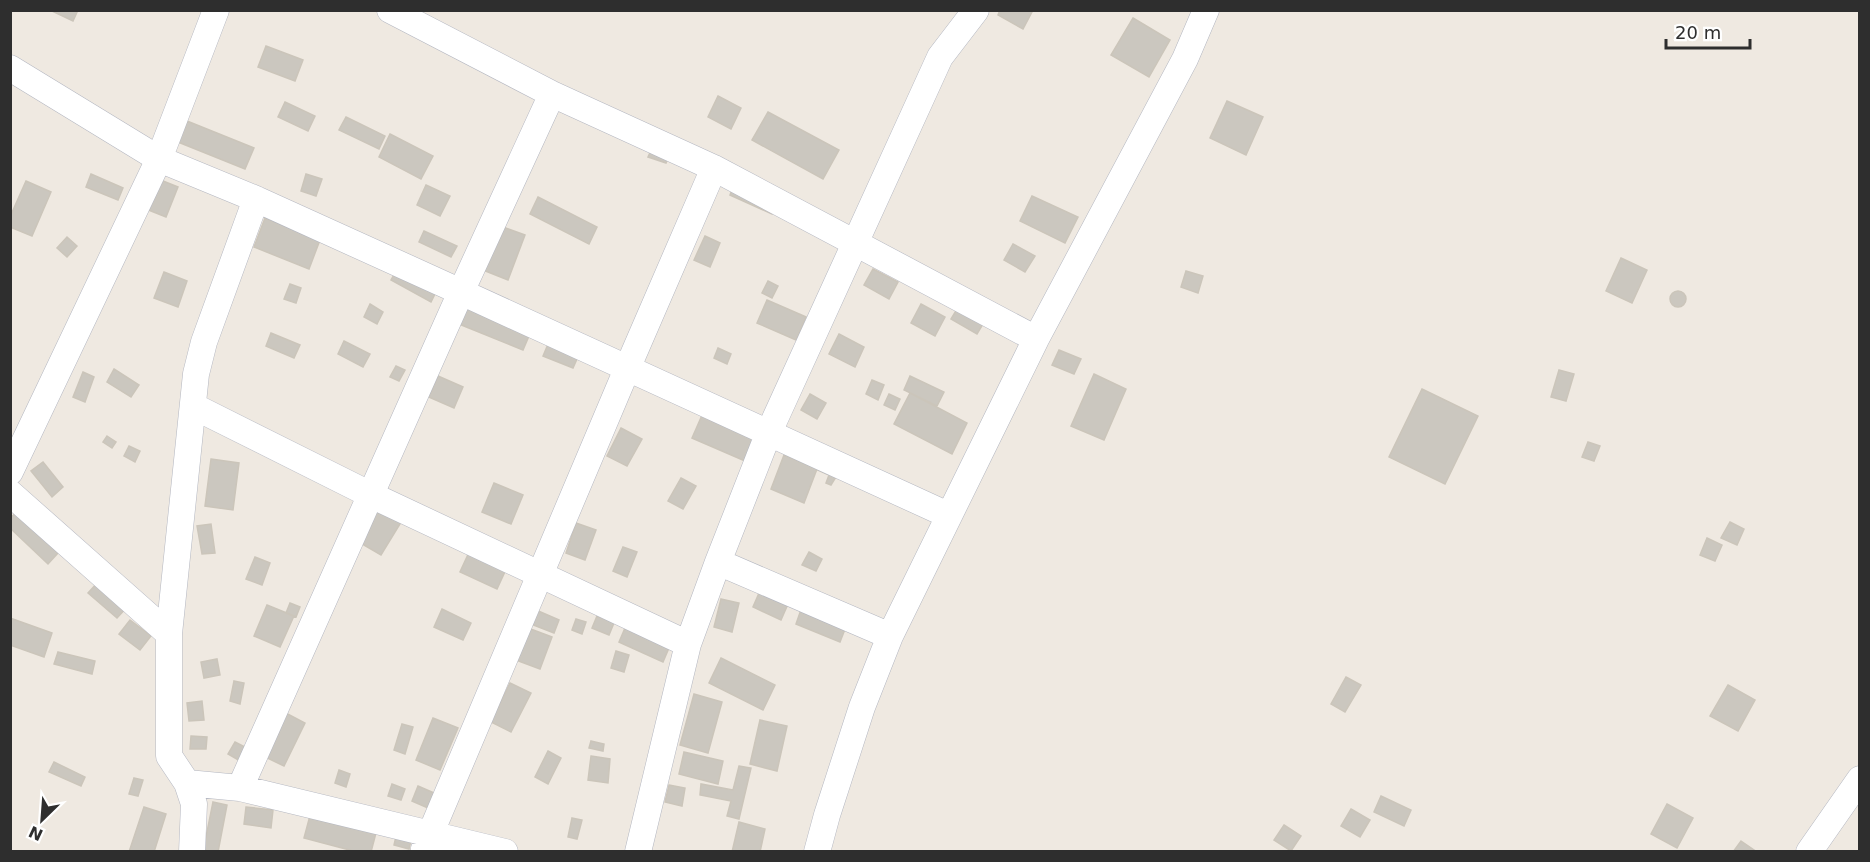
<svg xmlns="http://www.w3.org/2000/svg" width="1870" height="862" viewBox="0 0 1870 862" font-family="'DejaVu Sans',sans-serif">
	<rect width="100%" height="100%" fill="#efe9e1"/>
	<path fill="#cbc7bf" stroke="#cbc5ba" stroke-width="1.5" d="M50,10H78L73,21Z
		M1000,10H1033L1023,29L998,15Z
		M1133,18L1170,40L1149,77L1111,55Z
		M266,46L303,60L295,81L258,67Z
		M718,96L741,108L731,129L708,117Z
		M1227,101L1263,117L1246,155L1210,138Z
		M285,102L315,116L308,131L278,117Z
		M768,112L839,150L823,179L752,140Z
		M346,117L385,136L379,149L339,130Z
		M187,121L254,148L245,169L178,142Z
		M390,134L433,156L421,179L379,157Z
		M653,146L670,152L666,163L648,157Z
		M91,174L123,188L118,200L86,187Z
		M306,174L322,179L316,196L301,191Z
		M153,177L178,187L166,217L141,207Z
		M26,181L51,192L32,236L10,227V217Z
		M734,184L777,202L772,214L730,195Z
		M426,185L450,196L440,216L417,205Z
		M1032,196L1078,217L1065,243L1020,221Z
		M538,197L597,227L589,244L530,214Z
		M265,218L320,240L309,269L254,247Z
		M500,226L525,235L508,280L483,270Z
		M424,231L457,246L451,257L419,242Z
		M705,236L720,243L710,267L694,260Z
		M67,237L77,246L67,257L57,248Z
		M1013,244L1035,256L1025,272L1004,260Z
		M1621,258L1647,270L1632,303L1606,291Z
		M399,266L438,288L431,302L391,280Z
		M873,269L898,282L889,299L864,285Z
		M1186,271L1203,276L1198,293L1181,287Z
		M164,272L187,281L178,307L154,298Z
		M768,281L778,286L772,298L762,293Z
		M290,284L301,288L296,303L284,299Z
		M1670 299a8 8 0 1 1 16 0a8 8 0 1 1-16 0Z
		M767,300L806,317L796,340L757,323Z
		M467,302L532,329L523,350L459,324Z
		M370,304L383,312L377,324L364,317Z
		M921,304L945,317L935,336L911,323Z
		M957,309L983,324L977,334L951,319Z
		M271,333L300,345L294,358L266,346Z
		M839,334L864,347L855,367L829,354Z
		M551,337L581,350L573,368L543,356Z
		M344,341L370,354L363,367L338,354Z
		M718,348L731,354L727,364L714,358Z
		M1059,350L1081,359L1074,374L1052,365Z
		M396,366L405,370L399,381L390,377Z
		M114,369L139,385L131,397L107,382Z
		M1559,370L1574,374L1566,401L1551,397Z
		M83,372L94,377L85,402L73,397Z
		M1094,374L1126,389L1104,440L1071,426Z
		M438,376L463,387L454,408L429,397Z
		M910,376L944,392L937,406L904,390Z
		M872,380L884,385L878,400L866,394Z
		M1422,389L1478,416L1445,484L1389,457Z
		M910,393L967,423L952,454L894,424Z
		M810,394L826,403L817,419L801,410Z
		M889,394L900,399L895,410L884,405Z
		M703,413L756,435L745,461L692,438Z
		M621,428L642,439L627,466L607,456Z
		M107,436L116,442L112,448L103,442Z
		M1588,442L1600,446L1594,461L1582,457Z
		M129,446L140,451L135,462L124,456Z
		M784,455L817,469L804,503L771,489Z
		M211,459L239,463L233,510L205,506Z
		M43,462L63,487L52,497L31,471Z
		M821,463L836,477L831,485L826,483L829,475L818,470Z
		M681,478L696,486L683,509L668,501Z
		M494,483L523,495L511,524L482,512Z
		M380,505L403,519L381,555L357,541Z
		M16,513L58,553L48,564L10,528V518Z
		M1730,522L1744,529L1737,545L1721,538Z
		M576,523L596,530L585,560L566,553Z
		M211,524L215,553L202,554L197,526Z
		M1707,538L1722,545L1715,561L1700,555Z
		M623,547L637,552L627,577L613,571Z
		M471,548L508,565L497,589L460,572Z
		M809,552L822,559L816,571L802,565Z
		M255,557L270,563L262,585L246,579Z
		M99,581L128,606L117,618L88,593Z
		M763,584L791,597L781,620L753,607Z
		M721,599L739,603L732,632L714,627Z
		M804,601L849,619L840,642L796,624Z
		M290,603L300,607L296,617L286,613Z
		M267,605L294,616L280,647L254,636Z
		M442,609L471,623L463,640L434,627Z
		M536,610L559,620L554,633L531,624Z
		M597,616L614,623L609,635L592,628Z
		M10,618L52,633L44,657L10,645Z
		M576,619L586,622L582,634L572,630Z
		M130,620L151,636L140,650L119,634Z
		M528,628L552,637L540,669L516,660Z
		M625,628L669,648L663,662L619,642Z
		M616,651L629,655L624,672L611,668Z
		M58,652L95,661L92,674L54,664Z
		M721,658L775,685L763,710L709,683Z
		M217,659L220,675L204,678L201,662Z
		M1346,677L1361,685L1345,712L1331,704Z
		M234,681L244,683L240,704L230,701Z
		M510,683L531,693L511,732L491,722Z
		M1728,685L1755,700L1738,731L1710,716Z
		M694,694L722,702L708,753L680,745Z
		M202,701L204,720L189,721L187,703Z
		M280,710L305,723L284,766L259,754Z
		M433,718L458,728L440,770L416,760Z
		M760,720L787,726L777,771L750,764Z
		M402,724L413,727L405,754L394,750Z
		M191,736L207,737L206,749H190Z
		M591,741L604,744L603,751L589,748Z
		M235,742L247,748L240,761L228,754Z
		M548,751L561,758L548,784L535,777Z
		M684,752L723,761L718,784L679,774Z
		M591,756L610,759L608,783L588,780Z
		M54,762L85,777L81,786L49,772Z
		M739,766L751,768L739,819L727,816L731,801L700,795L701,784L733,790Z
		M339,770L350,774L346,787L335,783Z
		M134,778L143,780L138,796L129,794Z
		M392,784L405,789L401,800L388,796Z
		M669,785L685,788L682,806L665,802Z
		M418,786L434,793L428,808L412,801Z
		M1381,796L1411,810L1404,826L1374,812Z
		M213,802L227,805L218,852H203Z
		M1667,804L1693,818L1677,848L1651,834Z
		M144,807L166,814L154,852H129Z
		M246,807L273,810L271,828L244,824Z
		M1351,809L1370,820L1360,837L1341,826Z
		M311,812L377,829L371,852H357L304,838Z
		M572,818L582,820L577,839L568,837Z
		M739,822L765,829L760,852H732Z
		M1284,825L1301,836L1291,851L1274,840Z
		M398,828L413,832L409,849L394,845Z
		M1741,841L1757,852H1733Z"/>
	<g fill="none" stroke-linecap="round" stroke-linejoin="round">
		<g stroke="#b4b7c1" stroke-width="27">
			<path id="minor" d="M390,10L552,94L714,168L1036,339
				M10,68L159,159L256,199L461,292L948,515
				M256,199L204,342L196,374L169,634V756L187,783L240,788L505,852
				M193,406L371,495L688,644
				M10,472L159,159L216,10
				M10,493L169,634
				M718,562L890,636
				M187,783L194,804L192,852
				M240,788L461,292L552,94
				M424,849L627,369L714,168
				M638,852L688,644L718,562L769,432L940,57L976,10
				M817,852L827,815L862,707L890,636L1036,339L1185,59L1206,10
				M1809,852L1860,779"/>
		</g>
		<use href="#minor" stroke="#fff" stroke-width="26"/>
	</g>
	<rect width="1870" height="862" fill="none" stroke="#2e2e2e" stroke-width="24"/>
	<g transform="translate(42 820) rotate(205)" stroke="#ffffff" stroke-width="4.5" paint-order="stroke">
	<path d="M0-4.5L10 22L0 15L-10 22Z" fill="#2e2e2e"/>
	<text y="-9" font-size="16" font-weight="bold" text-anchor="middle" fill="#2e2e2e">N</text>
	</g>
	<path d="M1666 39v9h84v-9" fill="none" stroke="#2e2e2e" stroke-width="3"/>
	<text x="1675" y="39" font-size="18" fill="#2e2e2e" stroke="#ffffff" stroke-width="4.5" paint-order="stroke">20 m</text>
</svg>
